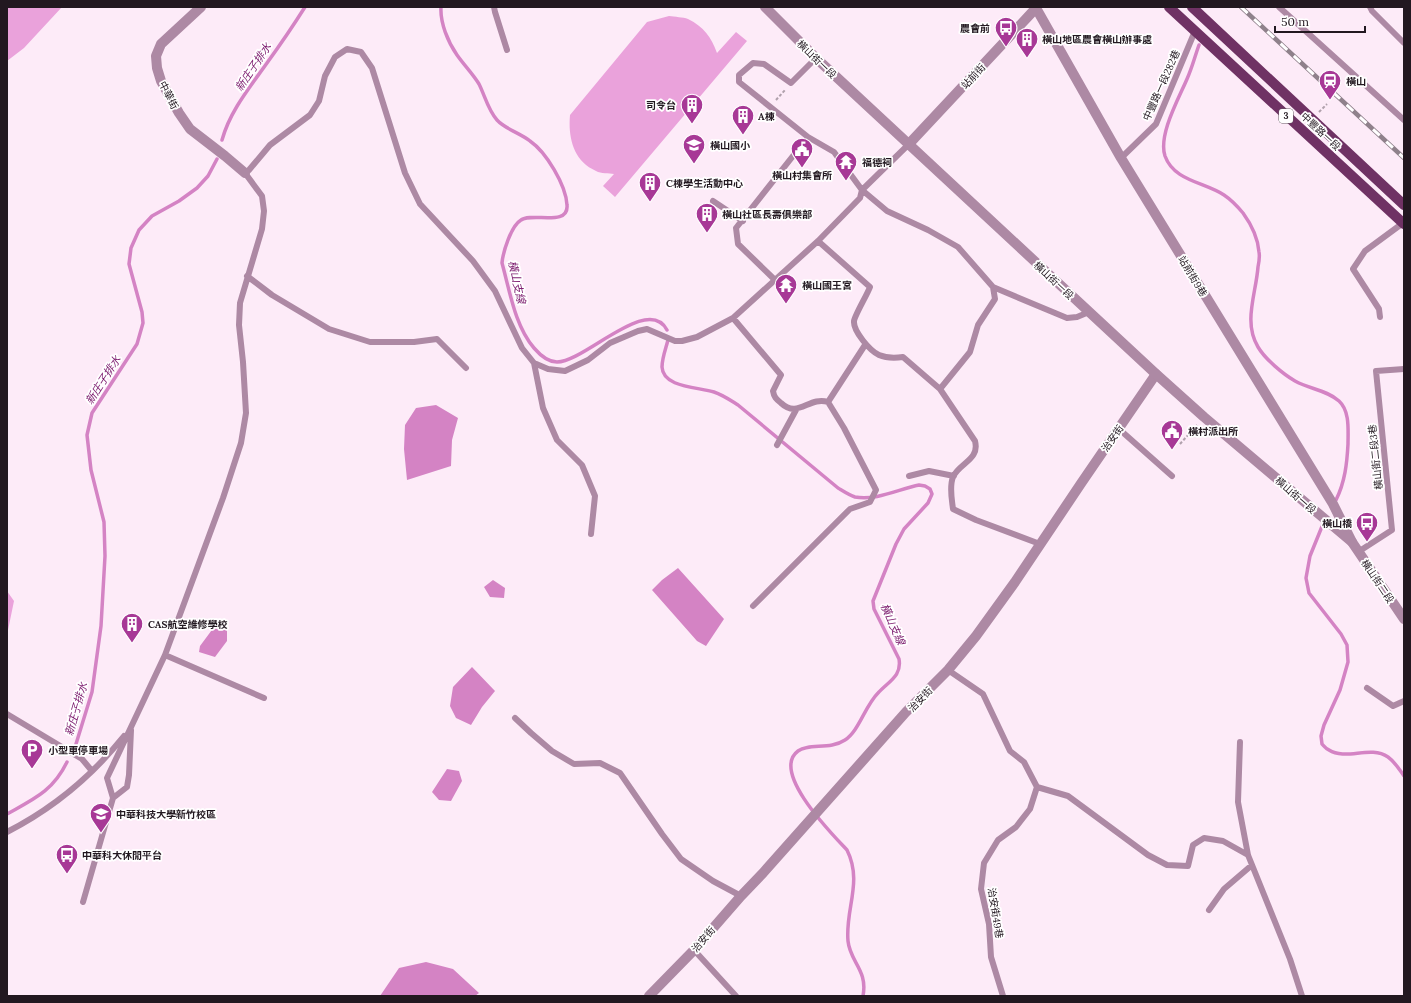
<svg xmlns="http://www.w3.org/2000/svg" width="1411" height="1003" viewBox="0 0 1411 1003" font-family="Lora,'Noto Sans TC',serif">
	<rect width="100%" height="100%" fill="#fdebf8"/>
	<path fill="#eaa2db" d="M7,7H62L24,48L7,61Z
		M669,16C675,17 683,17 688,19C704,27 711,37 717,53L736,32L747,41L615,197L603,186L614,174C609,173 601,174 596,171C573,161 568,137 570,115L647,22Z
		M7,591L14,601L7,635Z"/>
	<path fill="#d483c4" d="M436,405L458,418L452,440L451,466L407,480L404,449L405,425L416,408Z
		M678,568L724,619L706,646L697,641L652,590L662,580Z
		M493,580L505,588L504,598L490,597L484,587Z
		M220,619L227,627V641L215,657L199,652L200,646Z
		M472,667L495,691L482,707L471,725L456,718L450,706L453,687Z
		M447,769L459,771L462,781L451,801L439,800L432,792Z
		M426,962L453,969L479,993L475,996H380L399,968Z"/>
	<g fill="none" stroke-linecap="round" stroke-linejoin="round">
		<path stroke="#d483c4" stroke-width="3.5" d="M441,7C440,23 448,42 457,55C464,65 473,74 479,84C485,96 488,110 497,120C505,129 520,133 530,141C546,152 566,185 567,205C569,227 532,212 521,220C511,226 503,252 502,263C510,292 515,326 534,348C540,355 549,362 557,362C585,362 648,294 667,330
			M1199,45C1195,56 1192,68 1187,79C1179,98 1158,135 1165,156C1174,181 1204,182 1224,195C1230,199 1238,207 1243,213C1251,224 1258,239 1259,252C1260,257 1259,262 1258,267C1256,294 1243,322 1258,347C1265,359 1283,374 1295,381C1309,389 1327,390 1339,401C1350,411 1348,430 1348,444C1347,463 1345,482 1336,500
			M222,140C230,111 250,87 267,63C280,45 293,26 305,7
			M668,340C666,348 662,358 662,367C663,388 699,387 714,392C723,395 730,400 738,405L838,488C843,491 849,495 855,497C876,501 899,489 919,485L925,486L930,489L932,494L928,503L904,529L896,544L873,601L874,609L899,659C902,676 889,681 878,693C865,706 859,731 845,740C830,750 809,743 798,751C770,772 833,835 847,850C863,882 845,909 848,941C850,962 868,970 863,996
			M1323,524L1310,556L1306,578L1309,593L1341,634L1347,645L1348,662L1340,690L1324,725L1321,736L1322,744C1324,746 1326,749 1329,750C1346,761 1370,745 1388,757C1395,762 1399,769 1404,776
			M76,744L92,692L101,626L105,556L104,522L91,470L87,435L92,413L137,344L143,323L142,312L129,264L131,248L139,230L152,216L179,201L197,188L208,176L217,159
			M7,814C34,799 53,791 67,762"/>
		<path stroke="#b0a1ac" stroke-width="2" stroke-dasharray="3 2" stroke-linecap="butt" d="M776,100L785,90
			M1319,112L1327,104
			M1180,444L1197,425"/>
		<path stroke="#ad89a4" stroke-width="6" d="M494,7L495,12L507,50
			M1279,7L1404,120
			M1370,7L1372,11L1404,43
			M816,58L791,83L764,64L753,63L739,75V82L808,137L834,152L862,190L887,211L928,230L958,247L993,287L995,299L978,325L970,352L940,389
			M1121,158L1156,124L1195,31
			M713,201L743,221
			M818,241L870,287C867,295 855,315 854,321C853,331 870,351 879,355C886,358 896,358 903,357L940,389L975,441C980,460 959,463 953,477C949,487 952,500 953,509L976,520L1040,544
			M247,276L272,295L329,329L370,342H414L437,339L466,368
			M775,280L738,244L736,228L808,137
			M993,287L1067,318L1077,317L1089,312
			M1380,317L1379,309L1353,269L1365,251L1403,223
			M733,318L781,375L773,391C774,397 776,399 781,403C798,419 809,396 828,402L865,345
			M534,363L543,408L557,440L582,465L595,496L591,534
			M1119,429L1172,476
			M777,445L796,410
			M909,476L929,471L954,476
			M1358,552L1392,530L1376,371L1404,369
			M753,606L850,509L870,502L876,490L844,428L828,402
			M165,655L264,698
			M948,670L983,694L1010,751L1024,762L1037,787L1030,809L1016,827L998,840L984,863L981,889L989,924L991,957L1003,996
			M1367,688L1393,706L1404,701
			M7,714L82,759L92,771
			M515,718L531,733L552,751L574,764L600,763L620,773L662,834L681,859L713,881L741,896
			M1240,742L1238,802L1248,855L1290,959L1302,996
			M1037,787L1068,796L1148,855L1167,865L1188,866L1193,845L1204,838L1223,841L1248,855
			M113,798L107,778L165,655L223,498L241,443L246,413L243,362L239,325L240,303L262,229L264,211L262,196L245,173L249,170L270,145L310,115L319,101L325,76L335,57L347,49L361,52L372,68L405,173L420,204L473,261L495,291L522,348L534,363L548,369L565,371L588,360L610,343L638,331L647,329L675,341H682L697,337L733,318L818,241L860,198L862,190L908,145
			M7,832C52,809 92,776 124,736
			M83,902L113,798L127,787L129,775L131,730
			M1209,910L1224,889L1252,865
			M694,950L736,996"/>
		<path stroke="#ad89a4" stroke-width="10" d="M201,7L161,44L156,56L157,68L161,81L179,113L190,129L225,156L245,173
			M1036,8L1121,158L1333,504L1352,542
			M908,145L1037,7
			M649,996L694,950L741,896L763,873L906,712L948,670L976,636L1015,582L1082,482L1156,374"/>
		<path stroke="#ad89a4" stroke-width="10" d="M765,7L816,58L1156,374L1204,417L1352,542L1404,619"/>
		<path stroke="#6f3264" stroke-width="10" d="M1169,7L1404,224
			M1192,7L1404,205"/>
		<g stroke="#8f818b" stroke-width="4.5">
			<path id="rail" d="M1241,7L1404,158"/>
		</g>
		<use href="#rail" stroke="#fff" stroke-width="3" stroke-dasharray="9" stroke-linecap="butt"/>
	</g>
	<defs>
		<g id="bus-pin" transform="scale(1.15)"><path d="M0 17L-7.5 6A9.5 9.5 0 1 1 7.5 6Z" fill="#a73896" stroke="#fff"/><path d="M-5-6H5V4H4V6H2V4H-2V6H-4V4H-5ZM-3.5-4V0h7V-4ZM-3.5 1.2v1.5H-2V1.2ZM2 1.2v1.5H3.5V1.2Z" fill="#fff"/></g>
		<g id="building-pin" transform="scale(1.15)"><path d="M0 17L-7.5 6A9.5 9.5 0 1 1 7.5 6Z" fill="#a73896" stroke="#fff"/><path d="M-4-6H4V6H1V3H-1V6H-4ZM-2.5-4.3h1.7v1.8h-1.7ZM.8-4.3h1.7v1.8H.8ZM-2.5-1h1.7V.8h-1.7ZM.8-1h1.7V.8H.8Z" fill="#fff"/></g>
		<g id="station-pin" transform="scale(1.15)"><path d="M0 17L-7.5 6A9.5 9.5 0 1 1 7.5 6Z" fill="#a73896" stroke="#fff"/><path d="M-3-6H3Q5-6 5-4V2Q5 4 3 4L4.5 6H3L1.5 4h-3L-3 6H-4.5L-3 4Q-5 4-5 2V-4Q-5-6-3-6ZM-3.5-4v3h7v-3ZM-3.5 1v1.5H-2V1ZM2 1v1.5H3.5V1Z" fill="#fff"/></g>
		<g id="school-pin" transform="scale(1.15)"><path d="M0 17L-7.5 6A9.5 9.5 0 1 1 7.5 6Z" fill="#a73896" stroke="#fff"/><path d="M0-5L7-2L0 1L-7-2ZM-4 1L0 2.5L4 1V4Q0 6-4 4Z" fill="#fff"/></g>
		<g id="civic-pin" transform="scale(1.15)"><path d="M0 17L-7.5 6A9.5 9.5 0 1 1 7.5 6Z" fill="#a73896" stroke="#fff"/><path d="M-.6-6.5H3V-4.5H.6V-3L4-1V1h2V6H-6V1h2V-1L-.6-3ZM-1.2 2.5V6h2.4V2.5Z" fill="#fff"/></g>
		<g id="temple-pin" transform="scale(1.15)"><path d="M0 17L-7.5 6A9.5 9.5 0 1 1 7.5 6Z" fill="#a73896" stroke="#fff"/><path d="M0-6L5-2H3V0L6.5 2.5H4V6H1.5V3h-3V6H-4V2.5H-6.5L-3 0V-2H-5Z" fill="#fff"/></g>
		<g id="parking-pin" transform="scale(1.15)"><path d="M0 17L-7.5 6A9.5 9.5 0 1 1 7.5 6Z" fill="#a73896" stroke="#fff"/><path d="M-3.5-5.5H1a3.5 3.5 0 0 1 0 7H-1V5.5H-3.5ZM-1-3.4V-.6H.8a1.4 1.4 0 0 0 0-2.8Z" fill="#fff"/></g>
		<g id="university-pin" transform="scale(1.15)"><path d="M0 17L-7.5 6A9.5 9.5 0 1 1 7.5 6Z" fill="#a73896" stroke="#fff"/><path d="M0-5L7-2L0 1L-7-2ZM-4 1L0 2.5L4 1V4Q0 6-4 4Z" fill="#fff"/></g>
	</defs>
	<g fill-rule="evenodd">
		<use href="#bus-pin" x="1006" y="28"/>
		<use href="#building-pin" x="1027" y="39"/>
		<use href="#station-pin" x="1330" y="81"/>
		<use href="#building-pin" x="692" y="105"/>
		<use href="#building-pin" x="743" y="116"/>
		<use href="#school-pin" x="694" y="145"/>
		<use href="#civic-pin" x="802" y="149"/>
		<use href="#temple-pin" x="846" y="162"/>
		<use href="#building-pin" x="650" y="183"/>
		<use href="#building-pin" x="707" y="214"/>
		<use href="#temple-pin" x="786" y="285"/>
		<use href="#civic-pin" x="1172" y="431"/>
		<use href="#bus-pin" x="1367" y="523"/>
		<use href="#building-pin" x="132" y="624"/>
		<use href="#parking-pin" x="32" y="750"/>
		<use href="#university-pin" x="101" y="814"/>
		<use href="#bus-pin" x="67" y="855"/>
	</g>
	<g text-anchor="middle" stroke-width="3.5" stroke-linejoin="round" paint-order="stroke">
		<rect fill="#fff" stroke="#645d63" stroke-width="1" x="1279" y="109" width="14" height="14" rx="3"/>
		<g font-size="9" font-weight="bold" fill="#221820">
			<text x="1286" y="119">3</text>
		</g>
		<g font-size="10" font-weight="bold" fill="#221820" stroke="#fff" text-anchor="start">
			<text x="990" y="32" text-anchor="end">農會前</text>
			<text x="1042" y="43">橫山地區農會橫山辦事處</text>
			<text x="1346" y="85">橫山</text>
			<text x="676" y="109" text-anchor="end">司令台</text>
			<text x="758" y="120">A棟</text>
			<text x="710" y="149">橫山國小</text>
			<text x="862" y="166">福德祠</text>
			<text x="802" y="179" text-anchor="middle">橫山村集會所</text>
			<text x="666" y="187">C棟學生活動中心</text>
			<text x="722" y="218">橫山社區長壽俱樂部</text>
			<text x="802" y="289">橫山國王宮</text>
			<text x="1188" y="435">橫村派出所</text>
			<text x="1352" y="527" text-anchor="end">橫山橋</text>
			<text x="148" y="628">CAS航空維修學校</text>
			<text x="48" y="754">小型車停車場</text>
			<text x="116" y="818">中華科技大學新竹校區</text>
			<text x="82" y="859">中華科大休閒平台</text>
		</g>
		<g font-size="10" fill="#221820" stroke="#fff">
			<text transform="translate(817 59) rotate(44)" y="4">橫山街一段</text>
			<text transform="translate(973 76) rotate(-47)" y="4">站前街</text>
			<text transform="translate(1161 85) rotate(-66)" y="4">中豐路一段282巷</text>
			<text transform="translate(169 95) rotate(63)" y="4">中華街</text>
			<text transform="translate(1321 131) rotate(43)" y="4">中豐路一段</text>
			<text transform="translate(1193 276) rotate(59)" y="4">站前街9巷</text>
			<text transform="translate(1054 280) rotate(43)" y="4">橫山街一段</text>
			<text transform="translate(1112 438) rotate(-55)" y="4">治安街</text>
			<text transform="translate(1375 457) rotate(-96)" y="4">橫山街二段3巷</text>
			<text transform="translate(1296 495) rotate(41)" y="4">橫山街一段</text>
			<text transform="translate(1378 581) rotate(56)" y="4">橫山街二段</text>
			<text transform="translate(920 699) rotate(-46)" y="4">治安街</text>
			<text transform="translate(996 913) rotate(81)" y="4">治安街49巷</text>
			<text transform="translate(703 939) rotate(-49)" y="4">治安街</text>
		</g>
		<g font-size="11" font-style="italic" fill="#7f2172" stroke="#fff">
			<text transform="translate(253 67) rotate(-56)" y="4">新庄子排水</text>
			<text transform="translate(517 282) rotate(77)" y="4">橫山支線</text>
			<text transform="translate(103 380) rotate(-57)" y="4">新庄子排水</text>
			<text transform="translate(893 624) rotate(66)" y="4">橫山支線</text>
			<text transform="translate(76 709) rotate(-74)" y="4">新庄子排水</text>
		</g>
	</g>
	<rect width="1411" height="1003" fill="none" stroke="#221820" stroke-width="16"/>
	<path d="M1275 26v6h90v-6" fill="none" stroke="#221820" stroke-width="2"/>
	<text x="1281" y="26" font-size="12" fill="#221820" stroke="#ffffff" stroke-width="3" paint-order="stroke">50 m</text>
</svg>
